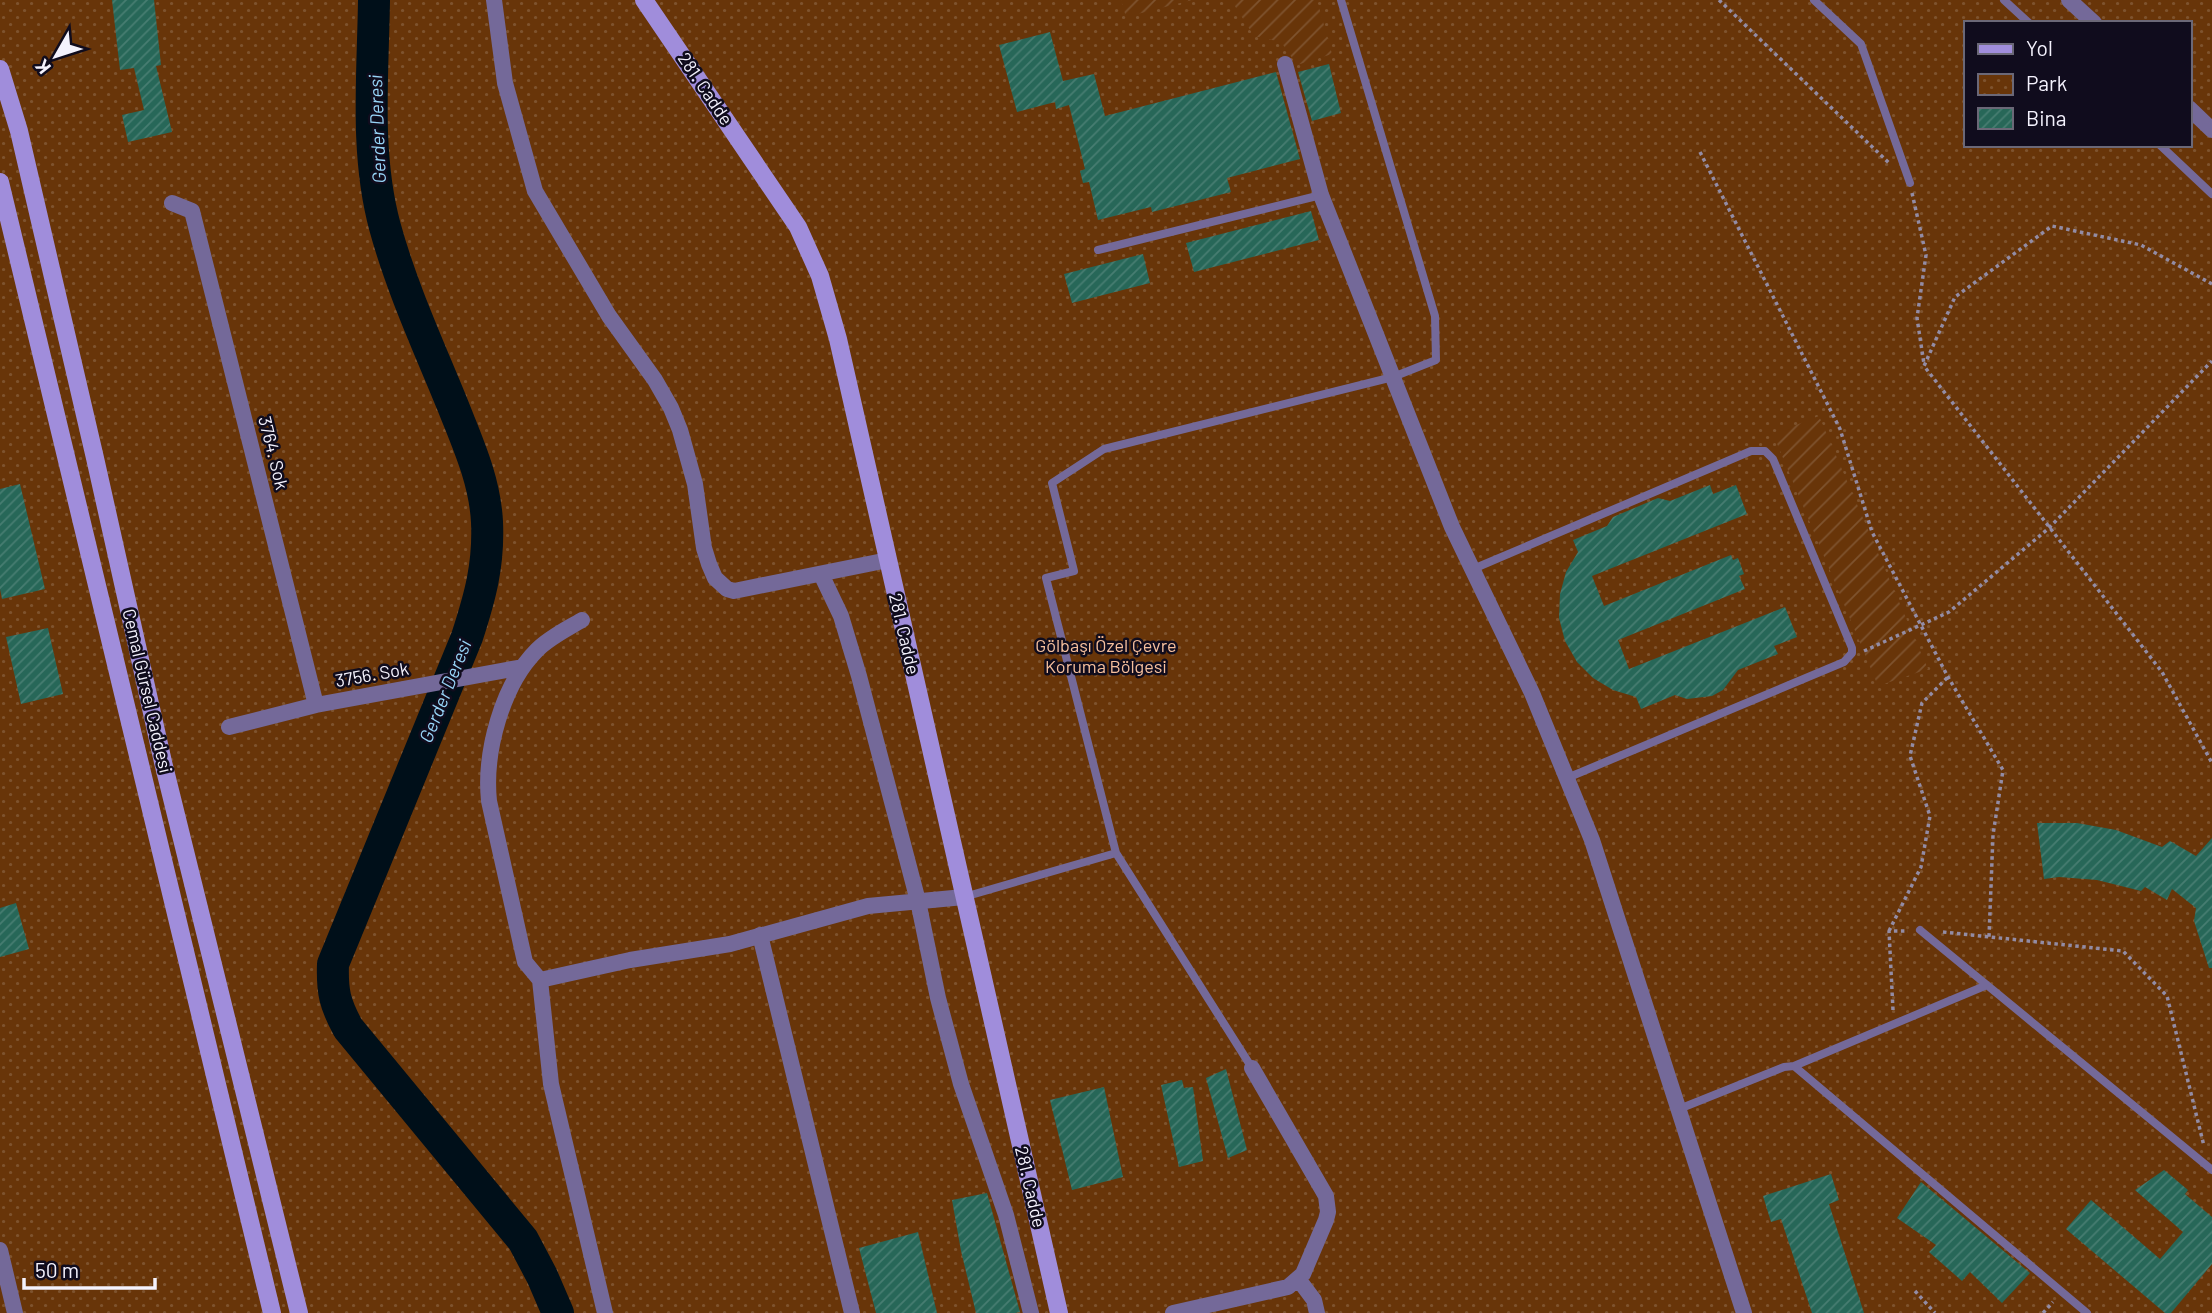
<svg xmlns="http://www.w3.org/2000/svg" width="2212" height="1313" viewBox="0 0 2212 1313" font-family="Barlow,sans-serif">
	<defs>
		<pattern id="park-dots" width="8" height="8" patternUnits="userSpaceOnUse" patternTransform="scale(1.75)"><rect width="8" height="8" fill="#683509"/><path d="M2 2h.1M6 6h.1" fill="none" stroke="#7e532e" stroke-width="1.8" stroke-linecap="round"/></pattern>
		<pattern id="garden-furrows" width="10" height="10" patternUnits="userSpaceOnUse" patternTransform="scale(1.75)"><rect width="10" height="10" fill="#683509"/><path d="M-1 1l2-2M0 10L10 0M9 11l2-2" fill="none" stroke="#7e532e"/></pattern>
		<pattern id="building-hatch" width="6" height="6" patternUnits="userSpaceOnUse" patternTransform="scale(1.75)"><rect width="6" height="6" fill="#276758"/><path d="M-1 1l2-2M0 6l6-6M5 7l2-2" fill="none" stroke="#477d71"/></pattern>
	</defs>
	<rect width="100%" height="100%" fill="#291e45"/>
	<path fill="url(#park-dots)" fill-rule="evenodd" d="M0,0H2212V1313H0ZM1965,23H2189V145H1965Z"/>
	<path fill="url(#garden-furrows)" d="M1121,0H1192L1126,17Z
		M1231,0H1317L1332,54L1297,65L1281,42L1254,36Z
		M1819,416L1928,669L1878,686L1773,434Z"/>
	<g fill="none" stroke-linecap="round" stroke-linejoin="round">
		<path stroke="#000f19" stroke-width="32" d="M374,0C373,75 365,154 385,227C402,289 429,347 453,406C468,444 485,481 487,522C489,565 480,597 467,637L333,964C332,992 335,1004 348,1028L523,1240L542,1276L558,1313"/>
	</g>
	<path fill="url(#building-hatch)" d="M112,0H154L161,65L156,66L172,132L128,142L122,115L144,110L134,68L120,70Z
		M1050,32L1063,81L1094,74L1105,116L1276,72L1300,159L1227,178L1231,192L1152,212L1151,207L1098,220L1089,182L1083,183L1080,171L1085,169L1069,105L1056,109L1055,102L1017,112L999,45Z
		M1329,64L1341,113L1312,121L1298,72Z
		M1311,211L1319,240L1194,272L1186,243Z
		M1143,254L1150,283L1072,303L1064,274Z
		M20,484L45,589L2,599L0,589V489Z
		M1710,485L1713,494L1736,485L1747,514L1592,576L1604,606L1731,555L1733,560L1738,558L1744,574L1739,576L1745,589L1618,640L1629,669L1785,607L1797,637L1774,646L1778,654L1738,670L1723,690L1712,696L1687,699L1675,695L1641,709L1636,697L1613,690L1593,678L1577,662L1565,641L1559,618L1560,594L1566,572L1578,552L1573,540L1607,526L1613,517L1658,498L1670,501Z
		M48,628L63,694L21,704L6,637Z
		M2037,823H2077L2116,830L2162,847L2170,841L2196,856L2212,838V968H2209L2194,921L2196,908L2172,889L2167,900L2145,887L2141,891L2097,880L2059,877L2044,879Z
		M16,903L29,949L0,957V908Z
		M1226,1069L1247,1150L1228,1158L1206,1078Z
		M1182,1080L1184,1088L1193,1087L1203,1161L1179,1167L1161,1085Z
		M1104,1087L1123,1177L1072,1190L1050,1100Z
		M2164,1170L2188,1190L2185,1194L2212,1217V1264L2171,1313H2165L2066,1229L2091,1200L2160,1259L2183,1232L2135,1190Z
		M1831,1174L1839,1200L1829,1204L1864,1313H1812L1781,1219L1771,1222L1763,1196Z
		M1921,1182L2030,1273L2002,1303L1970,1272L1962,1281L1929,1252L1936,1245L1897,1218Z
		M987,1193L1020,1312L1015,1313H976L961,1251L952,1200Z
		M918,1232L937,1313H876L859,1248Z"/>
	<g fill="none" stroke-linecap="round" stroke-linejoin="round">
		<path stroke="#938ca5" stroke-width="3.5" stroke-dasharray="3.5 3.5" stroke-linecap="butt" d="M1719,0L1889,163
			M1700,152L1840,429L1872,532L1948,677L2003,770L1993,835L1989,937
			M1912,193L1926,255L1917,318L1924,364
			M2212,284L2141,245L2052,226L1955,297L1924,366L2162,672L2212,763
			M1864,651L1949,612L2049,528L2212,361
			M1889,931L1921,867L1930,816L1910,756L1922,703L1948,677
			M1943,932L2123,951L2167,996L2204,1146
			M1893,1010L1889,931H1908
			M1915,1291L1935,1313
			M2043,1313L2053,1302"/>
		<path stroke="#746999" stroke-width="8" d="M1814,0L1861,44L1910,183
			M2004,0L2029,23
			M2160,145L2212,194
			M1098,250L1321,195
			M1473,569L1751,451H1765L1773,459L1852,648V653L1844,662L1567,778
			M964,897L1116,853
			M1920,930L2212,1170
			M1794,1066L1987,985
			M1252,1068L1116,853L1046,578L1074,571L1052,483L1104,449L1393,377L1436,360L1435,316L1341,0
			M1679,1109L1784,1067L1794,1066L2087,1313"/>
		<path stroke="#746999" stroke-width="16" d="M494,0L505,83L535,191L609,316L655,380L671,408L680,430L695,484L704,548L709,564L715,578L727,589L734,591L888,560
			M2069,0L2094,23
			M1285,64L1321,195L1452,527L1532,693L1592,840L1744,1313
			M2189,108L2212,130
			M172,203L192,211L316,705
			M821,574L841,616L859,676L918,901L938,998L961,1084L1006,1215L1031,1313
			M582,620C567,629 550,637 537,650C502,685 484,752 489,801L525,962L540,980L551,1084L605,1313
			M229,727L316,705L523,667
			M760,935L852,1313
			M540,980L630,960L730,944L868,906L964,897
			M0,1250L15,1313
			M1299,1280L1314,1300L1317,1313
			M1173,1313L1288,1287L1303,1274L1326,1220L1328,1212L1326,1196L1252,1068"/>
		<path stroke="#a08ddb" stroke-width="18" d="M644,0L798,227L820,276L838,339L1059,1313
			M0,69L19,131L95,458L163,762L299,1313
			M0,182L272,1313"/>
	</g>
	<g text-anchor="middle" stroke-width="5" stroke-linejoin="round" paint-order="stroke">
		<g font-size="18" fill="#f4f2fd" stroke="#100c1d">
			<text transform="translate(705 89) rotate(56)" y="6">281. Cadde</text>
			<text transform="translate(273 453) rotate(76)" y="6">3764. Sok</text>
			<text transform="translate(904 634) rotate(77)" y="6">281. Cadde</text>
			<text transform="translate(372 675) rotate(-10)" y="6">3756. Sok</text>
			<text transform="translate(147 691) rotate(77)" y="6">Cemal Gürsel Caddesi</text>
			<text transform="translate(1030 1187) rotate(77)" y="6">281. Cadde</text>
		</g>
		<g font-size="18" fill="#f7c09d" stroke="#100c1d">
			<text x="1106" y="652">Gölbaşı Özel Çevre<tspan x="1106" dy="21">Koruma Bölgesi</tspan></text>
		</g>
		<g font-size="19" font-style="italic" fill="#97d4f7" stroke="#100c1d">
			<text transform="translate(377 129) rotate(-92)" y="7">Gerder Deresi</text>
			<text transform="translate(445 691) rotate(-68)" y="7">Gerder Deresi</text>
		</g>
	</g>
	<rect x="1964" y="21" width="228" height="126" fill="#100c1d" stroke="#6b6877" stroke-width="2"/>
	<rect x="1978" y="44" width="35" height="10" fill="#a08ddb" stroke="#6b6877" stroke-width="2"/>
	<text x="2026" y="56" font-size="21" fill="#f4f2fd">Yol</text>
	<rect x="1978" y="74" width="35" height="21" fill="url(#park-dots)" stroke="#6b6877" stroke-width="2"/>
	<text x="2026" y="91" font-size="21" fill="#f4f2fd">Park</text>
	<rect x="1978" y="108" width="35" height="21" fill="url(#building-hatch)" stroke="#6b6877" stroke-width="2"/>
	<text x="2026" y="126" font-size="21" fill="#f4f2fd">Bina</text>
	<g transform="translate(56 56) rotate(231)" stroke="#100c1d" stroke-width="5" paint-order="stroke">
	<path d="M0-5L12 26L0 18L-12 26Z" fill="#f4f2fd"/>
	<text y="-10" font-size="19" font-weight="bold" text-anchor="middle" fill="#f4f2fd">K</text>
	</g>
	<path d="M24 1278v10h131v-10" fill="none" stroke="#f4f2fd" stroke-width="3.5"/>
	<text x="35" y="1278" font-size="21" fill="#f4f2fd" stroke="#100c1d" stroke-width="5" paint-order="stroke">50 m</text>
</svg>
